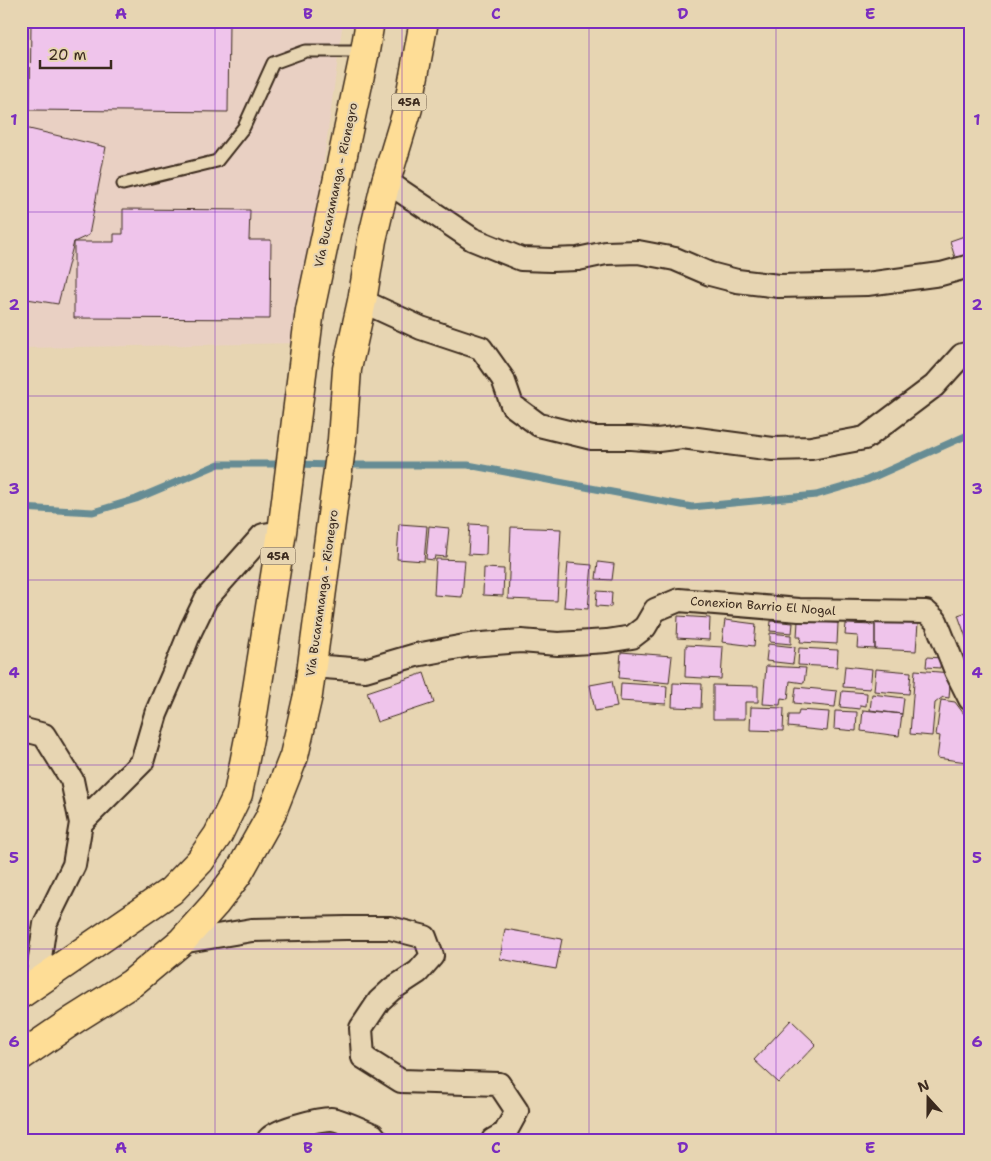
<svg xmlns="http://www.w3.org/2000/svg" width="991" height="1161" viewBox="0 0 991 1161" font-family="'Shantell Sans',sans-serif">
	<rect width="100%" height="100%" fill="#e7d5b2"/>
	<filter id="ink" filterUnits="userSpaceOnUse"><feTurbulence type="fractalNoise" baseFrequency=".02" numOctaves="2"/><feDisplacementMap in="SourceGraphic" scale="10" xChannelSelector="R" yChannelSelector="G"/><feConvolveMatrix kernelMatrix="1 2 1 2 8 2 1 2 1" color-interpolation-filters="sRGB"/></filter>
	<g filter="url(#ink)">
		<path fill="#e9d0c3" d="M21,21H343L299,343L21,348Z"/>
		<g fill="none" stroke-linecap="round" stroke-linejoin="round">
			<path stroke="#668c94" stroke-width="7" d="M297,464L333,465
				M344,465H468L692,507L816,495L867,480L970,434
				M21,508L93,512L136,499L219,464H286"/>
		</g>
		<path fill="#efc4eb" stroke="#3b2a1e" d="M31,21H229L228,112L30,110Z
			M21,127L106,147L89,235L74,242L58,304L21,298Z
			M123,209L250,210L249,240H271L270,319L74,318V242H114V234H123Z
			M970,234V257L956,261L950,241Z
			M399,524L427,526L424,561L397,559Z
			M470,524L487,525L486,555L468,554Z
			M429,526L449,528L446,557L435,556L434,560L426,559Z
			M511,527L561,529L557,601L508,599Z
			M436,559L465,560L462,597L434,595Z
			M598,562L614,564L612,580L596,579Z
			M568,563L592,565L588,609L564,607Z
			M484,568L504,569L503,596L483,595Z
			M970,582V595L965,583Z
			M597,591L612,592L611,607L596,606Z
			M970,611V646H969L958,615Z
			M678,616L710,618L709,640L677,638Z
			M725,620L756,624L754,646L722,642Z
			M875,620L918,623L916,651L875,649Z
			M771,621L793,623L792,633L770,631Z
			M798,621L838,623L837,644L800,642L801,637H797Z
			M846,624L875,625V649L857,648L858,636L845,635Z
			M770,633L791,635V644L770,642Z
			M768,644L795,647L793,664L766,661Z
			M686,645L723,647L721,679L685,677Z
			M799,648L838,650L837,667L798,665Z
			M621,652L672,656L669,683L619,678Z
			M927,657L941,658L940,668L926,667Z
			M766,666L806,668L804,683L790,681L788,699L781,698L780,705L763,704Z
			M845,666L872,669L870,689L843,687Z
			M876,669L911,672L909,694L874,691Z
			M915,670L951,673L949,698L943,697L935,703L932,736L910,734Z
			M424,673L434,703L377,722L367,692Z
			M612,681L617,707L595,711L590,685Z
			M621,683L667,686L666,704L620,701Z
			M673,683L702,684L701,708L672,707Z
			M713,685L758,686V702H745V719H713Z
			M796,687L837,691L835,707L794,703Z
			M842,691L867,693L866,706L860,705V709L840,707Z
			M872,694L904,698L902,714L870,710Z
			M941,700L955,702L970,722V740L967,762L937,758L940,736L936,735Z
			M751,707L784,708L783,731L750,730Z
			M799,710L829,712L827,731L788,727L789,715H798Z
			M863,710L902,714L899,736L861,731Z
			M835,711L857,712L856,731L834,729Z
			M505,929L562,939L556,969L500,959Z
			M791,1020L816,1044L779,1083L754,1060Z"/>
		<g fill="none" stroke-linecap="round" stroke-linejoin="round">
			<g stroke="#3b2a1e" stroke-width="15">
				<path id="lane" d="M123,184L217,161L244,127L273,63L306,51H365"/>
			</g>
			<g stroke="#3b2a1e" stroke-width="26">
				<path id="street" d="M386,181L472,239L521,259L551,260L578,259L606,253L638,252L675,259L710,274L737,281L779,286L867,284L941,274L970,266
					M362,301L421,328L481,348L503,379L512,405L539,425L592,438H631L658,440L682,437L773,449L811,448L865,438L934,386L962,355L970,353
					M311,666L365,670L416,655L470,645L521,641L558,644L607,641L632,637L645,627L655,610L679,600L799,610L926,612L936,621L956,671L970,699
					M21,729L44,735L72,780L81,823L74,865L45,924L36,984
					M81,823L142,762L156,714L172,677L191,630L206,599L263,535L282,532
					M181,942L252,930L346,928H390L425,937L432,956L418,972L392,989L379,1001L361,1028L363,1057L401,1081L499,1084L517,1111L505,1133L493,1140
					M268,1140C273,1130 319,1119 331,1119C339,1119 364,1131 373,1135L377,1140"/>
			</g>
			<g stroke="#3b2a1e" stroke-width="31">
				<path id="highway" d="M21,994L171,891L200,861L218,835L238,794L250,733L282,532L310,310L365,51L370,21
					M21,1056L75,1019L132,983L181,942L215,904L238,874L270,817L294,756L308,695L342,440L347,369L362,301L372,240L386,181L408,108L424,21"/>
			</g>
			<use href="#lane" stroke="#e7d5b2" stroke-width="11"/>
			<use href="#street" stroke="#e7d5b2" stroke-width="22"/>
			<use href="#highway" stroke="#fedd96" stroke-width="28"/>
		</g>
	</g>
	<path fill="none" stroke="#7b2cbf" stroke-width="1" stroke-opacity="0.55" d="M215,21V1140M402,21V1140M589,21V1140M776,21V1140M21,212H970M21,396H970M21,580H970M21,765H970M21,949H970"/>
	<g text-anchor="middle" stroke-width="4.5" stroke-linejoin="round" paint-order="stroke">
		<g fill="#e7d5b2" stroke="#6f5d4a" stroke-width="1">
			<rect x="391.5" y="93.5" width="35" height="17" rx="4"/>
			<rect x="260.5" y="547.5" width="35" height="17" rx="4"/>
		</g>
		<g font-size="11" font-weight="bold" fill="#3b2a1e">
			<text x="409" y="106">45A</text>
			<text x="278" y="560">45A</text>
		</g>
		<g font-size="12" fill="#3b2a1e" stroke="#e7d5b2">
			<text transform="translate(336 185) rotate(-78)" y="4">Vía Bucaramanga - Rionegro</text>
			<text transform="translate(322 593) rotate(-82)" y="4">Vía Bucaramanga - Rionegro</text>
			<text transform="translate(763 606) rotate(4)" y="4">Conexion Barrio El Nogal</text>
		</g>
	</g>
	<rect width="991" height="1161" fill="none" stroke="#e7d5b2" stroke-width="55"/>
	<g transform="translate(928 1098) rotate(339)" stroke="#e7d5b2" stroke-width="4" paint-order="stroke">
	<path d="M0-4L9 19L0 12L-9 19Z" fill="#3b2a1e"/>
	<text y="-8" font-size="14" font-weight="bold" text-anchor="middle" fill="#3b2a1e">N</text>
	</g>
	<path d="M40 60v8h71v-8" fill="none" stroke="#3b2a1e" stroke-width="2.5"/>
	<text x="48" y="60" font-size="15" fill="#3b2a1e" stroke="#e7d5b2" stroke-width="4" paint-order="stroke">20 m</text>
	<rect x="28" y="28" width="936" height="1106" fill="none" stroke="#7b2cbf" stroke-width="2"/>
	<g font-size="16" text-anchor="middle" font-weight="bold" fill="#7b2cbf">
		<text x="121" y="19">A</text>
		<text x="308" y="19">B</text>
		<text x="496" y="19">C</text>
		<text x="683" y="19">D</text>
		<text x="870" y="19">E</text>
		<text x="14" y="125">1</text>
		<text x="977" y="125">1</text>
		<text x="14" y="310">2</text>
		<text x="977" y="310">2</text>
		<text x="14" y="494">3</text>
		<text x="977" y="494">3</text>
		<text x="14" y="678">4</text>
		<text x="977" y="678">4</text>
		<text x="14" y="863">5</text>
		<text x="977" y="863">5</text>
		<text x="14" y="1047">6</text>
		<text x="977" y="1047">6</text>
		<text x="121" y="1153">A</text>
		<text x="308" y="1153">B</text>
		<text x="496" y="1153">C</text>
		<text x="683" y="1153">D</text>
		<text x="870" y="1153">E</text>
	</g>
</svg>
